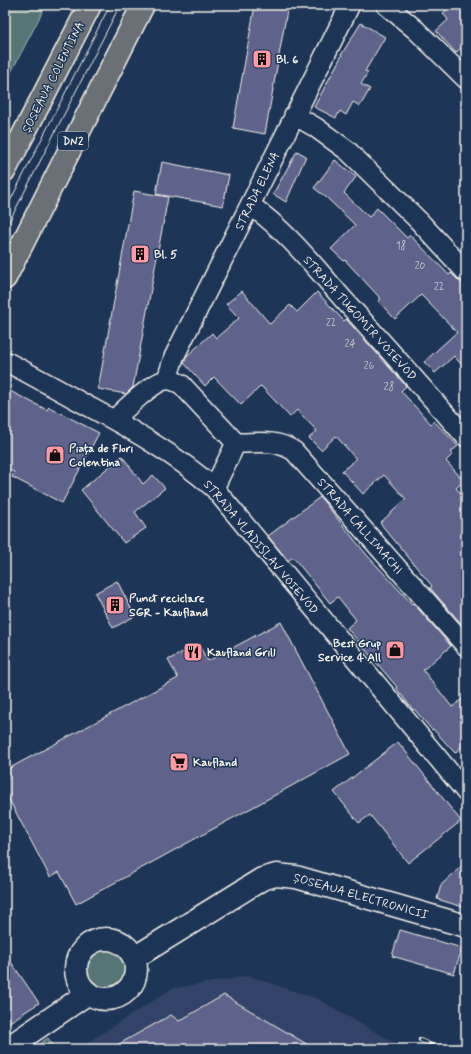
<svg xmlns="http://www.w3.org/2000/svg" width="471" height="1054" viewBox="0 0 471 1054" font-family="Mynerve,sans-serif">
	<rect width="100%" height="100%" fill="#1d3557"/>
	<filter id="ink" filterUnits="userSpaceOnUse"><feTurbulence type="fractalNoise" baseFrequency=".025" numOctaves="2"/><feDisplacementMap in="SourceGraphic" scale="8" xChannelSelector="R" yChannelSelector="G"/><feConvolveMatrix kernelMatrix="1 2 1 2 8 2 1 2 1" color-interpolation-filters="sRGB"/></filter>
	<g filter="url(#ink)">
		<path fill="#304367" d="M249,976L318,999L405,1049H77L173,988Z"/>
		<path fill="#557675" stroke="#a4b4ae" d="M8,5H46L5,84V12Z
			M76 969a30 30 0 1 1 60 0a30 30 0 1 1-60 0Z
			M48,1038L56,1049H31Z"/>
		<path fill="#5e648b" stroke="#f4f1e8" d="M255,5H288L265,134L233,128Z
			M452,5H466V43L456,53L436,31L448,20L443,13Z
			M361,23L385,37L365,71L368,72L361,84L370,89L360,106L353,102L346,115L340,111L336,118L314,107L342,55H341Z
			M297,151L306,156L286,202L273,194Z
			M335,160L356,177L344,193L369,217L377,208L407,238L410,235L449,275L451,273L466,288V370L454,356L435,373L424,362L457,332L421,295L395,319L378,301L381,299L345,260L344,261L331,249L355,225L327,198L314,188Z
			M162,162L229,175L223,206L156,194Z
			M134,191L168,197L133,387L126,394L98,389Z
			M242,291L270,324L290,305L297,312L317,292L344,321L346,319L406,386L401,391L431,424L434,421L458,446L451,452L453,454L446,461L464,481L456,488L466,499V629L430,588L432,586L380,523L406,499L384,475L363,494L342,471L356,459L336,436L321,450L309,438L317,431L297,410L290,417L261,386L241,405L214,377L205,386L184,363L187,356L212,333L216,338L239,318L226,304Z
			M10,391L47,410L49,407L99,433L62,503L12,477L14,472L5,468V402Z
			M122,456L143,484L153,475L165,488L135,512L146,528L124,543L81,490Z
			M320,497L366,554L412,604L413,603L451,646L423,670L452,707L466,696V743L455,753L433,729L432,730L414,709L413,710L396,688L397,687L347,628L356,620L338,597L330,603L293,557L288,561L268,536Z
			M117,581L135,616L113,628L95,593Z
			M281,622L350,754L76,904L59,872L50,877L5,792V779L10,776L6,770L178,678L168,660L198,644L208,661Z
			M398,742L461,821L408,863L370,815L359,823L334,792Z
			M466,862V908L437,899L441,885Z
			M400,930L462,948L454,974L392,956Z
			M5,953L39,1003L5,1025Z
			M224,995L315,1049H110L171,1015L179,1021Z"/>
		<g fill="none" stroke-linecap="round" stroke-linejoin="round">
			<g stroke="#f4f1e8" stroke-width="22">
				<path id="minor" d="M386,5L416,30L466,79
					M294,115L315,127L348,151L419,221L466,272
					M250,205C286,230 315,267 344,300C385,345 425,391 466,437
					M5,361C32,375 59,390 86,405C131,429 175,454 214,488L466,792
					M167,379L174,357L350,5
					M114,420C124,410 154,381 166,380C171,379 176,382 181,384L236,443C259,443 275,439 294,451L466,646
					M214,488L236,443"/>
			</g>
			<g stroke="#f4f1e8" stroke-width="25">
				<path id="tertiary" d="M76 969a30 30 0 1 1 60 0a30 30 0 1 1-60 0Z
					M134,958L262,879L276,875L296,877L466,926
					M6,1049L87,994"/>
			</g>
			<g stroke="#f4f1e8" stroke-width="25">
				<path id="primary" d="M5,170L90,5
					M5,278L143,5"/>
			</g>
			<use href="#minor" stroke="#1d3557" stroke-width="19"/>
			<use href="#tertiary" stroke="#1d3557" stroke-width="22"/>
			<use href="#primary" stroke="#6a7074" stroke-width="22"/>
			<path stroke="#f4f1e8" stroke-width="1" d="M5,211L110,5
				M5,230L120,5"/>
			<g stroke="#f4f1e8" stroke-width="4.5">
				<path id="rail" d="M420,1040L440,1049"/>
			</g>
			<use href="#rail" stroke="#1d3557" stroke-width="3" stroke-dasharray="9" stroke-linecap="butt"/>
		</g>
	</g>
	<defs>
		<g id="building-square" transform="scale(1)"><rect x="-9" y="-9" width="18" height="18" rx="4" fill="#ff9aa2" stroke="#1d3557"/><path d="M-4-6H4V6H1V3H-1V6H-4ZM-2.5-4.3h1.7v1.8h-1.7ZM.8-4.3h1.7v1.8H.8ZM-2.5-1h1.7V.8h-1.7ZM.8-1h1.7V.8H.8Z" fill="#111"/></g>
		<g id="shop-square" transform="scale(1)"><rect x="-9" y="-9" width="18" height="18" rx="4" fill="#ff9aa2" stroke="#1d3557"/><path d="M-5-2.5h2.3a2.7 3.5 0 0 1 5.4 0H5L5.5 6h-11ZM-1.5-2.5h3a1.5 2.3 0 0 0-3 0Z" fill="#111"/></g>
		<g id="restaurant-square" transform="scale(1)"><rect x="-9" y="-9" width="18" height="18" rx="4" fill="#ff9aa2" stroke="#1d3557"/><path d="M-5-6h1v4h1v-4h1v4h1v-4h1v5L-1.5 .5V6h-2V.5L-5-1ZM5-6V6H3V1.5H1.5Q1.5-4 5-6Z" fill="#111"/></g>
		<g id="supermarket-square" transform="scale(1)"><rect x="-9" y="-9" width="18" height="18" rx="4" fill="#ff9aa2" stroke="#1d3557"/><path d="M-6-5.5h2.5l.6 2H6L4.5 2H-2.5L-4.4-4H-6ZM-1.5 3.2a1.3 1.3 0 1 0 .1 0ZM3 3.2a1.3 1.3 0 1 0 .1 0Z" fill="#111"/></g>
	</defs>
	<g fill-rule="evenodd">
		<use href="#building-square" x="262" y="59"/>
		<use href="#building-square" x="140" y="254"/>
		<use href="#shop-square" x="55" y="455"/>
		<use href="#building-square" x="115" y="605"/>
		<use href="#shop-square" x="395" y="650"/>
		<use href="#restaurant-square" x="193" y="652"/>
		<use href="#supermarket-square" x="179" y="762"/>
	</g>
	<g text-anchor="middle" stroke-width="3" stroke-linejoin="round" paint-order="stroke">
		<g font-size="10" fill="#ceced1">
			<text x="401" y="249">18</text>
			<text x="420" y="269">20</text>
			<text x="439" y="290">22</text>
			<text x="331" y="326">22</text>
			<text x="350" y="347">24</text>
			<text x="369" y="369">26</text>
			<text x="389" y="390">28</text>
		</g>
		<rect fill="#1d3557" stroke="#b4b9bc" stroke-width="1" x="58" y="132" width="30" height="18" rx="3"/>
		<g font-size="11" font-weight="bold" fill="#f4f1e8">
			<text x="73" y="145">DN2</text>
		</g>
		<g font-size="12" font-weight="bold" fill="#f4f1e8" stroke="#1d3557" text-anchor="start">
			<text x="276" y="63">Bl. 6</text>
			<text x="154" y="258">Bl. 5</text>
			<text x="69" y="452">Piața de Flori<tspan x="69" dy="14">Colentina</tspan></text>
			<text x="129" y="602">Punct reciclare<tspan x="129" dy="14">SGR - Kaufland</tspan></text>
			<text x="381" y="647" text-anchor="end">Best Grup<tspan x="381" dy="14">Service 4 All</tspan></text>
			<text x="207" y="656">Kaufland Grill</text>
			<text x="193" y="766">Kaufland</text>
		</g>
		<g font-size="12" fill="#f4f1e8" stroke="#1d3557">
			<text transform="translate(53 77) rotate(-63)" y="4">ȘOSEAUA COLENTINA</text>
			<text transform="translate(257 191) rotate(-64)" y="4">STRADA ELENA</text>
			<text transform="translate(360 318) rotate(48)" y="4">STRADA TUGOMIR VOIEVOD</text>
			<text transform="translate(360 526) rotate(49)" y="4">STRADA CALLIMACHI</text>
			<text transform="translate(261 547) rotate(50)" y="4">STRADA VLADISLAV VOIEVOD</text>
			<text transform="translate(361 896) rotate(16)" y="4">ȘOSEAUA ELECTRONICII</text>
		</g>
	</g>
	<rect width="471" height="1054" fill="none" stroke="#1d3557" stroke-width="20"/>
	<rect x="10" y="10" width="451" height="1034" fill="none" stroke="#f4f1e8" stroke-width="1.5" filter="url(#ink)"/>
</svg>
